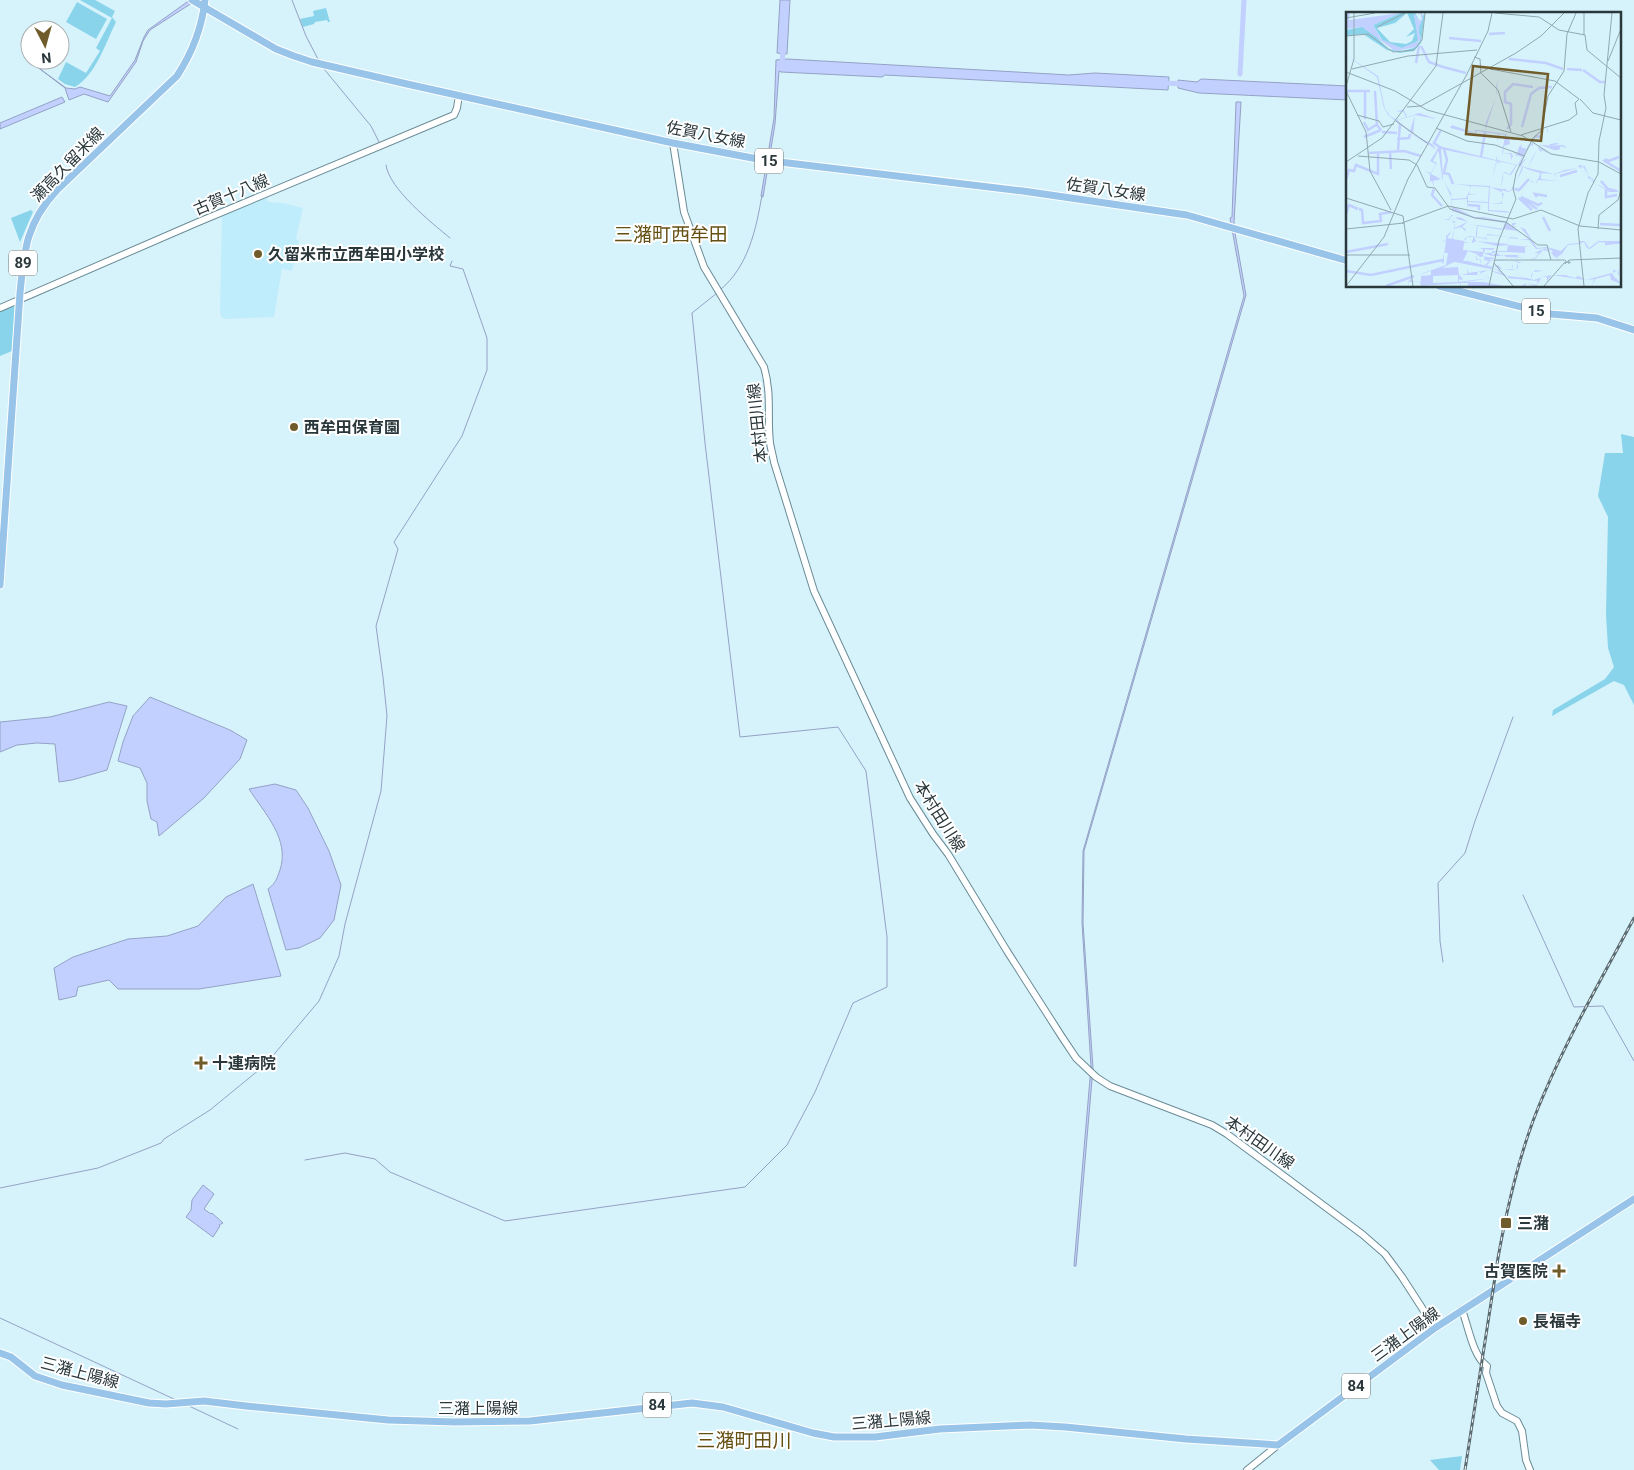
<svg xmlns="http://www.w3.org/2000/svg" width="1634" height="1470" viewBox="0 0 1634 1470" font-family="Roboto,'Noto Sans JP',sans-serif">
	<rect width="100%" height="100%" fill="#d6f3fc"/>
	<path fill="#c0edfb" d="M267,196L268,202L283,203L303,208L296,239L299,240L292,271L282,269L274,317L224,319L221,317L220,312L222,215Z"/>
	<path fill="#89d4eb" d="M80,0H95L115,11L112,17L116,22C106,42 96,75 75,87L65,84L58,79L66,62L86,73L100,51L96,48L112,18Z
		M77,2L107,19L96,39L66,22Z
		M326,8L330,22H328L327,20L315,22L314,24L303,27L300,19L314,16L313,11Z
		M31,210L33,212L20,242L11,218Z
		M13,306L15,308L12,351L0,356V311Z
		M1621,434L1634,437V705L1624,685L1614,681L1552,716L1553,710L1605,679L1614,667L1608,648L1606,615L1608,517L1598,496L1605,453H1623Z
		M1462,1456L1460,1470H1439L1430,1460Z"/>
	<path fill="#c1d0ff" stroke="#94a2c4" d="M780,0H790L787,54L777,53Z
		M187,2L192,3L150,30L143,41L136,62L108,102L84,94L69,100L65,88L36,66L66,88L75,89L80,87L110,96L135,60L144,37L148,30Z
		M787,59L1069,75L1095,73L1169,77L1168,90L885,75L882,77L781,72L779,71L775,124L763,197L761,196L774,118L776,60Z
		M1201,79L1348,86V100L1199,93L1178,88V80L1197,82Z
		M62,97L65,102L0,129V123Z
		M1236,102H1241L1234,222L1235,233L1246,295L1084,851L1083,923L1093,1068L1076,1266H1074L1091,1067L1082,923L1083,851L1244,296L1230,218L1232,217Z
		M150,697L230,730L247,740L240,759L204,798L159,836L157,822L151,819L147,801V783L140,768L118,761L123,742L133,716Z
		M109,702L127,706L107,770L72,780L59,782L55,744L37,743L17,745L0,752V722L50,717Z
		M275,784L296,790L308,808L329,851L341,885L334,920L320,938L299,948L286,950L268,889C276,883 277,878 280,870C290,839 265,814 249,789Z
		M253,884L281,976L199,989H118L109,980L78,987L76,996L59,1000L54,968L73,957L128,939L167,936L198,926L226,897Z
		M203,1185L214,1194L204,1209L211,1214L212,1213L223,1223L219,1225L220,1226L213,1237L186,1217L191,1210L192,1200Z"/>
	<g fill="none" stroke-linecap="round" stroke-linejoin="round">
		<path stroke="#94a2c4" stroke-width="1" d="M292,0L306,36L319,61
			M324,69L371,126L379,142
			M386,165C389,189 432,223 450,238
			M720,290C748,267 756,230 762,195
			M1523,895L1574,1007L1603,1006L1634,1061
			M1443,962L1440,941L1438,883L1465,853L1475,821L1513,717
			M305,1160L345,1153L375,1159L390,1172L505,1221L745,1187L787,1145L815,1092L853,1003L887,987V937L866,771L838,727L740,737L705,443L692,313L717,293
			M0,1188L98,1168L161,1143L164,1139L210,1110L265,1065L319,1001L339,956L345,924L381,791L387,716L383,677L376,626L398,549L394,542L462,436L487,370V338L463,269L450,266L452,261
			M0,1318L176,1400
			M189,1406L238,1429"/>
		<path stroke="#c1d0ff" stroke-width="5" d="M783,48L782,65H783
			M1240,74L1244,0
			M1164,83L1185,84"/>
		<g stroke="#6a8b95" stroke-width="8">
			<path id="secondary" d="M673,143L684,212L704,267L764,367C772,395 767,416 770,443C771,449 773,456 774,462L814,591L910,798L933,834L948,854L1007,951L1062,1037L1076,1058L1096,1077L1110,1086L1212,1125L1227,1134L1362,1234L1385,1254L1402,1277L1435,1328
				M0,308L196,223L454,115L457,108L459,95
				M1462,1310C1468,1325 1473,1357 1487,1366L1486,1373L1497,1406L1502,1413L1517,1421L1522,1431L1526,1460L1530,1470
				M1247,1470L1278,1445"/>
		</g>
		<g stroke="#fff" stroke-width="9">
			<path id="primary" d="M192,0L276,49L294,56L312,62L407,84L673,143L763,160L1023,191L1187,215L1348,261
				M1439,286L1529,309L1551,314L1597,318L1634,330
				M0,585L20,293C24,251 26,223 57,190L177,76C192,53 202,28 205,0
				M0,1353L11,1357L35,1376L62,1385L149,1403L166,1404L204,1401L246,1406L388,1420L455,1422L530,1421L692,1403L723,1407L813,1433L834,1437H875L940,1429L1030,1425L1065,1427L1186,1439L1278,1445L1435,1328L1634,1199"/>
		</g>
		<use href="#secondary" stroke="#fff" stroke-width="6"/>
		<use href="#primary" stroke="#97c4e8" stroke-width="7"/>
		<g stroke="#5a6c72" stroke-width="3">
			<path id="rail" d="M1465,1470L1498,1258C1508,1202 1521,1145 1544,1094C1570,1033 1603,976 1634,918"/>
		</g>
		<use href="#rail" stroke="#fff" stroke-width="1" stroke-dasharray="4" stroke-linecap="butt"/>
	</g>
	<g fill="#705c2b" stroke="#fff" stroke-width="2">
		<circle cx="258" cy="254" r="5"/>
		<circle cx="294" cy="427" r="5"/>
		<path d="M198.5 1055.5h5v5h5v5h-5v5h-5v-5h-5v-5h5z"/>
		<rect x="1500" y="1217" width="12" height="12" rx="2.5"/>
		<path d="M1556.5 1263.5h5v5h5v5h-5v5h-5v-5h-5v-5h5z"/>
		<circle cx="1523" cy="1321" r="5"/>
	</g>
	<g text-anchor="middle" stroke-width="4" stroke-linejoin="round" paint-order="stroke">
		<g fill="#fff" stroke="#6a7476" stroke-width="1">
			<rect x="755" y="148.5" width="28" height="25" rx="4"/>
			<rect x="9" y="250.5" width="28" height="25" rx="4"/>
			<rect x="1522" y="298.5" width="28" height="25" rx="4"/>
			<rect x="1342" y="1373.5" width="28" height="25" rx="4"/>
			<rect x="643" y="1392.5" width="28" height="25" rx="4"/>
		</g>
		<g font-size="15" font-weight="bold" fill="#2a383c">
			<text x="769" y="166">15</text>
			<text x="23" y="268">89</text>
			<text x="1536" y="316">15</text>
			<text x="1356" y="1391">84</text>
			<text x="657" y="1410">84</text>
		</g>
		<g font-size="16" fill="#2a383c" stroke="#fff">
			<text transform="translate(706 134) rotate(11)" y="6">佐賀八女線</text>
			<text transform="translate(67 164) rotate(-46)" y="6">瀬高久留米線</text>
			<text transform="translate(1106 189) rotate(8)" y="6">佐賀八女線</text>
			<text transform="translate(231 194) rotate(-23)" y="6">古賀十八線</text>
			<text transform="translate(757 423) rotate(-96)" y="6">本村田川線</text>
			<text transform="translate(940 816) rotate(58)" y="6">本村田川線</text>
			<text transform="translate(1260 1142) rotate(35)" y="6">本村田川線</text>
			<text transform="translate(1405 1334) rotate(-36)" y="6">三潴上陽線</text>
			<text transform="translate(80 1372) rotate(15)" y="6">三潴上陽線</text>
			<text x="478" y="1414">三潴上陽線</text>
			<text transform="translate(891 1420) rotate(-5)" y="6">三潴上陽線</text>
		</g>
		<g font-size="16" font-weight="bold" fill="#2a383c" stroke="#fff" text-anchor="start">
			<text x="268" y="260">久留米市立西牟田小学校</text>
			<text x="304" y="433">西牟田保育園</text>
			<text x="212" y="1069">十連病院</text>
			<text x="1517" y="1229">三潴</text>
			<text x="1548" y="1277" text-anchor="end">古賀医院</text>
			<text x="1533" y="1327">長福寺</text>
		</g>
		<g font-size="19" fill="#655014" stroke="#fff">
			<text x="671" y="241">三潴町西牟田</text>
			<text x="744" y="1447">三潴町田川</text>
		</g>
	</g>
	<g transform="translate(1346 12)">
		<rect width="275" height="275" fill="#d6f3fc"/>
		<path d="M54,1H61L49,11L31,16L44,30L60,32L66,29L69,21L60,25L68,17L61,1H69L73,8L79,1L75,31L68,39L54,41L41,38L17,22L0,24V18L20,14L42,37L56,39L67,36L74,29L72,15L76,7V5L72,9L68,2L73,28L59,37L38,31L27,13Z" fill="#89d4eb"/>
		<path d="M1,1H4L3,8L54,1L27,13L35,27L55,36L72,29L68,1L73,9L76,7L74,1H76L77,7L72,17L76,16L72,18L75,26L70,35L49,39L16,15L0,17ZM0,43L32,64L39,97L44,104L51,108L60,105L57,99L55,100L50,99L58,98L61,105L73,101L91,107L69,103L67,122L86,132L91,138L93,134L150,148L151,143L156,142L159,123L153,122L151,132L153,133H152L151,132L152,122L131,119L129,122L104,116L106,113L129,121V118H132L139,119L140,110L150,85V75L152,66L150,85L139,119L160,122L161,117L160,125H164L170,129L163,126L164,132L158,134L157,141H165L167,144L165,148V145H158H165L164,142L157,141L156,142L151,143V148L172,153L176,145L170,143L167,141L171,142L173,135L176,132L175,135L180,137L183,132L185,133L186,129L190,123L196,124L195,120L201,118L200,114L202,118L209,116L202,118V121L201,118L195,120L196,124L194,126L191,125L186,128L187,134L183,133L173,153L181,145L175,154L182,156L186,146L191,138L193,134L194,133H196V130V133H200L203,134L204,132L211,131L213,132L203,134L216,133L219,134L220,136L215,134L213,138H208L195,133L193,136L197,137L203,142L196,138L195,140L189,146L195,140L192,136L182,156L208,162L219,158L232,156V154L234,153H237L239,154V155L237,153L234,154H236L239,155L241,159L242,162V164H243L248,168L249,172L253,173L263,179H270L275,180H263L244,168L248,169L244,166L243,168L241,160H240L232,158L241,160L236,154L235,157L233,154L232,156L209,162L210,166L208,162L195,161V167L212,169L192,168L190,172L186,170L183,167L190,172L191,168L193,166L194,161L181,157L178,161L181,157L177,155L176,159L171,168L176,155L171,153L165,163L158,161L156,166L155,177H160L161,179H163L165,178L167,174H168H167L169,177L168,179L167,176L165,179L162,180L156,178V192L143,191V198L159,199L166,201L142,199V191L122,190L121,196V187L106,188V194L128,205H137L158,209L166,214V211H170V207V212L166,214L173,215H167L186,229L174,215L179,217L191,236L201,235L215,239L222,232L233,231V229H238L240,231H242L245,221L242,230V231H240L243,236L254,228V218V228L253,229H275V232L253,230L244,237L241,236L238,230L233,232L222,233L216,242L211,245L214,247L209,245L205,241L207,239L200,236V237L202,238L205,240L197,238L188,248L184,246L188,247L193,241H188L200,236L190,237L183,228L163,226L162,233L187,235L179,234V241L146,239V243L151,241L155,244L156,243H172V245L180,246L160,245L158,243L156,244H146L137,241V244H139L140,245L150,246L142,248L162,249H152V253V249H143L144,250L141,253L144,254L139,253L143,249L138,248L139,244L134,245L131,242V247L135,248L134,252V248H130L131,242L122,239L117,249H122L146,256L155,259L161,264L178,266L171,264V262L172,257L171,256L170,258H158L151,256V255H148L152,253L157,258L166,257V253H167L166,257L170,258L172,250L165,249H171L176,251H172V256L183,257L172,256L171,264L185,267V263L187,260L190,258L197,259L187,260L185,267L188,268L196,265L206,263H219L229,266L232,264L238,267L239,268L266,261L269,266H270L273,264L271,259L267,261V258L271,259L272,261L273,257V264L270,266L275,272L265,268L264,263L249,267L246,274L248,267L242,268L245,267L239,268L206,263L201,269V265H195L193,270L190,273L192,274H189L180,271L179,274H176L180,271L190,273L192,269L161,266L163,265L160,264L154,260L146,256L108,250L96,256L112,255L113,263L121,262V255L122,261L142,258L155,261L157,263L159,264L142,258L135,261L144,266L120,270H138L158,274H118H122V271H115V274L114,271L75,274L74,269L63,270V274L62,267L63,270L65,266L66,270L75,269V264L85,263V259L66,265L100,253L102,241H98V250L96,253L100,230L96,228L100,229V224L106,219L101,226L106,227L109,211H108L106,209V208L107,205L106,203L103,208L97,207H103L105,203H107V205L106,209H109V216L121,210L116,215L120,217L119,219L115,215L108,217L107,227L118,229L123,224L130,225V220H124H130L131,214L122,212V215V210L111,207L110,205L116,206L122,210V212L156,218L159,211L128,206L106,199L105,181L96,166L93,141L91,139V141L87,149L91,151L85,162L95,167L87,169L88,173V175L86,169L80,171L84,170V162L79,159L85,161L90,152L84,149L91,138L66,122L42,103L38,96L31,65ZM69,103L64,119L52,109V108ZM95,137L151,149L144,174L108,172L124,174V178L120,186L106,187L97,167ZM152,149L170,153L164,162L158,160L155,177L144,175L150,150L155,151ZM125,174L143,175L142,190L122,189V183H131L123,182ZM144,175L158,181L155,191H143ZM132,213L164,218L163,225L141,222L140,226L131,225V221L140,222L131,221ZM164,218L172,219V222L173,219L184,227H172V223V226L163,225ZM141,223L163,225L162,232L140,230ZM123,225H127V228L126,229V231L130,229L128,225L140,227V230L130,229L151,234L162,233L161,239L138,241L139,237L146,238L149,236H133L137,237V240L117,238L118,231H123L118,230L119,226ZM132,259H135L133,265L135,261L143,266L113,270V267L115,268L117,267L113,263H119L120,267L119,263H131ZM112,263V267H106H112V270L87,271V268L93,267L87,268V264Z" fill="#c1d0ff" fill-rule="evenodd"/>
		<path fill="none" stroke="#c1d0ff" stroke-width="2.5" d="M143,22L159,21M103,26L135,29M75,34L83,50L97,55M163,47L200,51L217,57M70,51L73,34M97,55L120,61M221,57L236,58M237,58L254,70H259M1,79H24M19,79V107M29,79L31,113L35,118M18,110L22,118L30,113M176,115L185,82L193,76L206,75M161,117L165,112V92L159,90V80L167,72L187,75M36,120L51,121M18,125L35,118M51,127L63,126L64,122M95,136L88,131L95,118M98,137L101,148L98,160M52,138L54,112M44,139L45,157M23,141L58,139L75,144M135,145L139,120M259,147L263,149L273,145M257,148L275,159M97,161L103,162L107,172M214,164L231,159M0,167L3,158L8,159L10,153L32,162V142M255,169L262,177L271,179M88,177L86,183L96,194M169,177L173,178L183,167M260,178V185L271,183M175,185L192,193L196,191M191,185L189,182L201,184M173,186L186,198M175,186L191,197M122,193L133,194V198M13,197L16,198L17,211L35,209L34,202L45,200M0,202L3,193L12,197M197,205L204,219M254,212L274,213M259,232L275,230M0,240L42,232M116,250L146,256M0,259L25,263L97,248M40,274L68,264"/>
		<path fill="none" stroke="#91a8af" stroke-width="1" d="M149,1L193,5L213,18L239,23L241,38L275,66M238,1V23M0,6L29,1M31,15L59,1M0,24L22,22L47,40L68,38L76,28L79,1M128,45L134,47L135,62M262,49L275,17M6,57L62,44L131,38M144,57L209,69L233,87M0,60L49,79L81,98L177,124L205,142L253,150L275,162M136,62L152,78L165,120M0,74L8,47V1M0,79L20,120L24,159L45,198M234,87L247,101L275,108M61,95L75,94L170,41L195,24L218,1M11,103L33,109L37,115L48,112M50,109L81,131M90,116L121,129L149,133L179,144M175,123L223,108L231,102L229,91L233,87M12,144L63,148L71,153L81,175L89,176L104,197L129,206L160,210L192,233H201L205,248M0,150L36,126L90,54L97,1M0,186L57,204L67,274M56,211L102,194L167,207L195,198L234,214L275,218M0,217L58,211M252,217L253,203L272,188L275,178M0,243H64M149,248H219L220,249V251L219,252L220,250H224V251H222V249L223,248M223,248L275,246M148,251L167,274M0,274L38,225L62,167L120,64L142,19L146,1M143,274L153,228L170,187L167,177L170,161L187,126L195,119L202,84L218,59L221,22L230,1M198,274L219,250M238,274L232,217L242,181L252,162L253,129L260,96L258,83L266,1"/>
		<path fill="#705c2b" fill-opacity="0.15" stroke="#705c2b" stroke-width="2.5" d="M127,54L202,62L195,129L120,122Z"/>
		<rect width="275" height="275" fill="none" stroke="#2a383c" stroke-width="2.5"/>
	</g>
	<g transform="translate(45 45) rotate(174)"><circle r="24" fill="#ffffff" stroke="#aaafb1"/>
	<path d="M0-4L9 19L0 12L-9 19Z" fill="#705c2b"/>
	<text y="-8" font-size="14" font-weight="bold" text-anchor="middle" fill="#2a383c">N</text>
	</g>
</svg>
